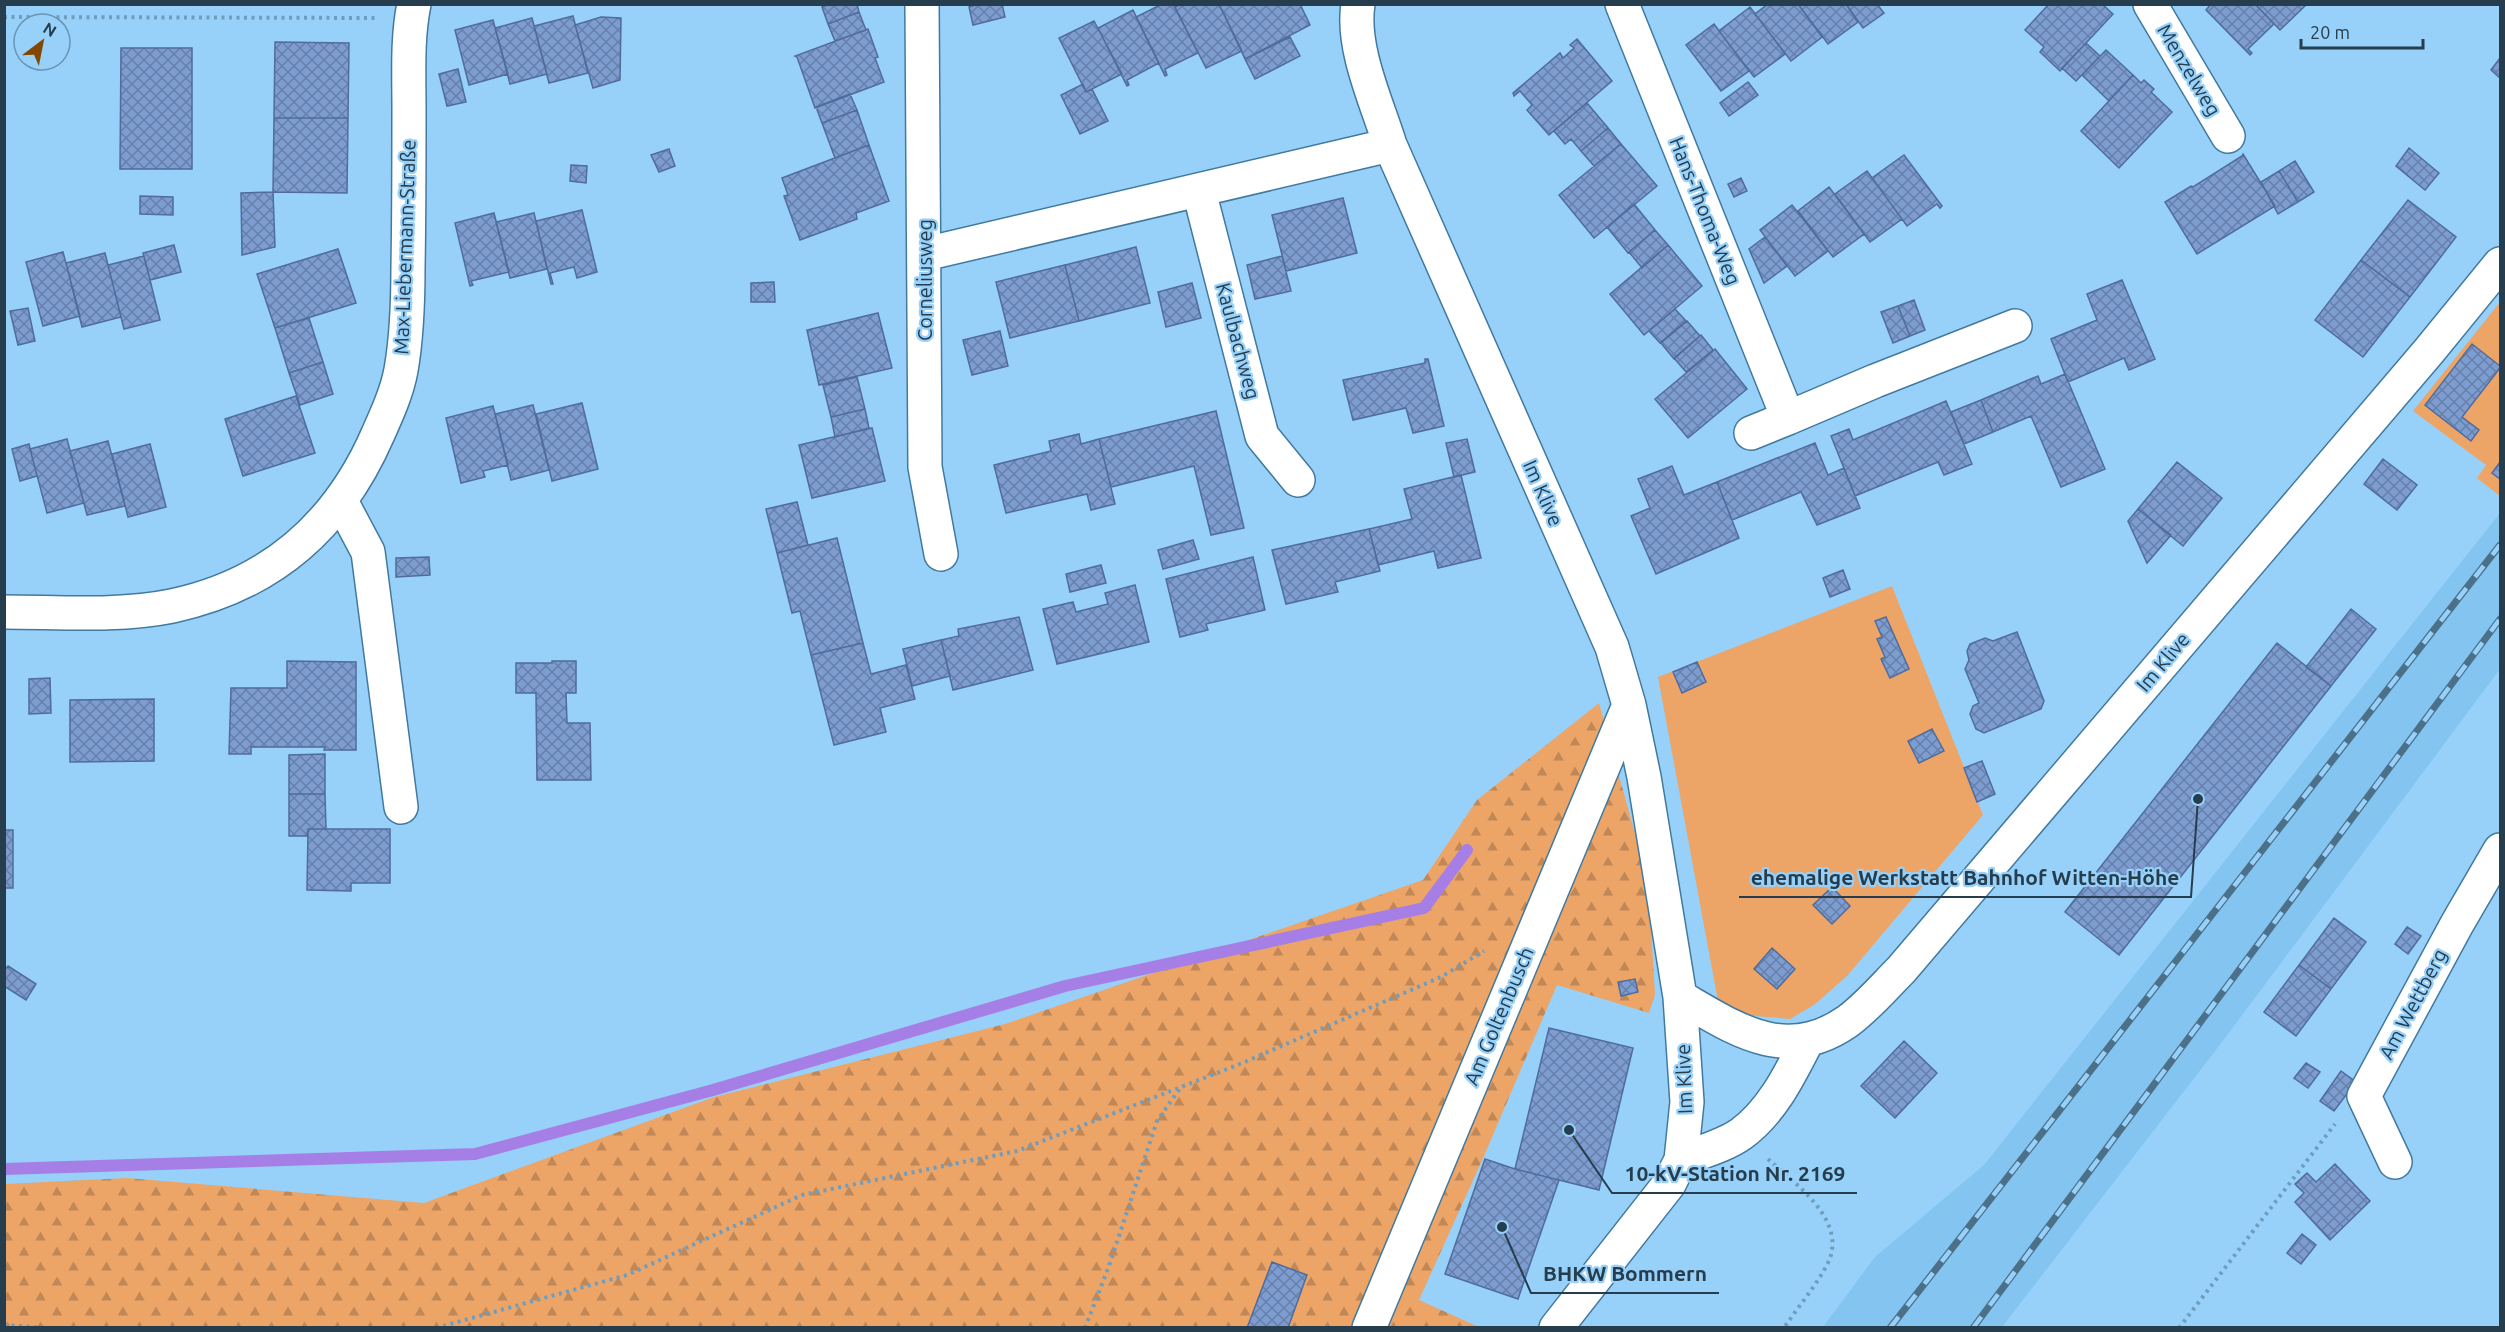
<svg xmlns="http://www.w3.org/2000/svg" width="2505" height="1332" viewBox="0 0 2505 1332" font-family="Ubuntu,sans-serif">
	<defs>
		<pattern id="forest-firs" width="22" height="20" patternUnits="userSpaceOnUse" patternTransform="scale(1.5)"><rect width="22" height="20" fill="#eda467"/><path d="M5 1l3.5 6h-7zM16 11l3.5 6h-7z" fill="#c08757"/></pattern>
		<pattern id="building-cross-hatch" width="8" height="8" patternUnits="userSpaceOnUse" patternTransform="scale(1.5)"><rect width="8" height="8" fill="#7d9ccf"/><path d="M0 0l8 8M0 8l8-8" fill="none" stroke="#6680aa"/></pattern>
	</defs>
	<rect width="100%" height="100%" fill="#97d1fa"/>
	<path fill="#83c4f1" d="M2500,513V669L2222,1042L2002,1327H1823L1875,1257L1984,1165Z"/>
	<path fill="#eda467" d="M2500,302V496L2477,478L2486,465L2413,411Z
		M1892,586L1983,815L1847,976L1814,1005L1790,1019L1745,1015L1718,1001L1658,677Z"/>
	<path fill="url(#forest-firs)" d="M1599,703L1648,881L1655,994L1649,1013L1557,985L1484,1156L1419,1300L1479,1327L5,1328V1184L127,1178L424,1203L714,1097L1005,1024L1423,880L1477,800Z"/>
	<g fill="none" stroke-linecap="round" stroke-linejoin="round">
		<path stroke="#a67fe6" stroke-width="12" d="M4,1169L475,1154L713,1090L1065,986L1424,908L1467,850"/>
	</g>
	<path fill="url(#building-cross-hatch)" stroke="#4f6c9c" stroke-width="1.5" d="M830,4H857L859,12L828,24L822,7Z
		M978,4H1002L1005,17L973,25L969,7Z
		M1162,4H1173L1198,53L1165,69L1167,75L1165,76L1136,17Z
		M1181,4H1219L1242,51L1206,68L1175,7Z
		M1219,4H1300L1310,25L1245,59Z
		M1768,4H1798L1822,37L1791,61L1755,14Z
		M1798,4H1846L1858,22L1828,44Z
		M1846,4H1877L1884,13L1863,28Z
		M2049,4H2102L2113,14L2060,71L2040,52L2044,47L2025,30Z
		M2211,4H2255L2274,24L2248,49L2252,53L2250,55L2206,10Z
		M2255,4H2307L2280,30Z
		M1750,7L1785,54L1754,77L1719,31Z
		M1133,10L1159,63L1127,80L1129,85L1127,86L1098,28Z
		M859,12L866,30L835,41L828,24Z
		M573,16L588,73L549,83L534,26Z
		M601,17L621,18L620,80L593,88L575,25Z
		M532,18L547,74L510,84L495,28Z
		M493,20L508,74L469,85L455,30Z
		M1094,21L1122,74L1086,92L1059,38Z
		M1714,24L1749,71L1721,91L1686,45Z
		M868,29L878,57L875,58L884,82L815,108L797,57L795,56Z
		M1290,37L1300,56L1255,79L1245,59Z
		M1577,39L1612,81L1549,135L1527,110L1532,105L1520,91L1514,96L1513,93L1560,53L1563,58L1574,48L1570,45Z
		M275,42L349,43L348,118H274Z
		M2086,43L2100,56L2076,81L2062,68Z
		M121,48H192V169H120Z
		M2106,50L2133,75L2109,101L2082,75Z
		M2500,58V78L2491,70Z
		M458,69L466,102L447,106L439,74Z
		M2133,75L2141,83L2144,80L2154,89L2151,92L2172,112L2119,168L2081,131Z
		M1748,82L1758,95L1729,116L1720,103Z
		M1083,84L1086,92L1092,89L1108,121L1080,134L1061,95Z
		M850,94L857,110L822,123L816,107Z
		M1587,103L1608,128L1581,151L1571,139L1565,144L1554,131Z
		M857,110L869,145L835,158L822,123Z
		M274,118H348L347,193L273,192Z
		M1608,128L1621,144L1594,166L1581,151Z
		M1621,144L1657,186L1594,238L1559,195Z
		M869,145L889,201L856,213L857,219L800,240L784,196L788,195L782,178Z
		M2409,148L2439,173L2425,190L2396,166Z
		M669,149L675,166L659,172L651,155Z
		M2243,154L2275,206L2197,254L2165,202L2191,186L2193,187L2242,156Z
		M1904,155L1942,206L1940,208L1937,204L1907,226L1872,178Z
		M2295,161L2314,192L2298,202L2279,171Z
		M571,165L587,166L586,183L570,181Z
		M1867,171L1902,219L1870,242L1835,194Z
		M2279,171L2298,202L2278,214L2261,182Z
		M1741,178L1747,191L1734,197L1728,184Z
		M1829,187L1864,234L1833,257L1798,211Z
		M273,192L275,247L242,255L241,193Z
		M140,196L173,197V215L140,214Z
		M1343,198L1357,253L1286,271L1272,215Z
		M2408,200L2456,237L2410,297L2361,260Z
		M1634,204L1655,230L1628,253L1607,227Z
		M1792,205L1828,251L1795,276L1760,230Z
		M582,210L597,272L577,278L574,267L550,273L553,284H551L536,221Z
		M494,213L509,272L471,281L473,285L470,286L455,223Z
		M534,213L547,269L510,278L496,222Z
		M1655,230L1668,245L1642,268L1629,252Z
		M1765,237L1787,266L1764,283L1749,249Z
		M174,245L181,272L150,280L143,253Z
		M1668,245L1702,286L1644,335L1610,294Z
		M1136,247L1150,303L1079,321L1065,265Z
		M338,249L356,303L275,328L257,274Z
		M63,252L80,316L43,326L26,262Z
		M105,253L121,317L82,327L66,263Z
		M144,256L160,320L124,329L108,265Z
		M1282,256L1291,291L1255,299L1247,265Z
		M2361,260L2410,297L2363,357L2315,320Z
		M1065,265L1079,321L1010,338L996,282Z
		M2122,280L2155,359L2129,370L2124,358L2068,382L2051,339L2097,320L2087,294Z
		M774,282L775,302H751V283Z
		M1192,283L1201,318L1166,327L1158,292Z
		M1914,300L1925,330L1910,336L1898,306Z
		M1898,306L1910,336L1893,343L1881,312Z
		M28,308L35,341L18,345L10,311Z
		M1675,309L1686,321L1660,343L1649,331Z
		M878,313L892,368L819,385L807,330Z
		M309,318L323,362L289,373L275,328Z
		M1687,321L1700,336L1674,359L1661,343Z
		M1000,331L1008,366L972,375L963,340Z
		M1701,335L1713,350L1686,372L1674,358Z
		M2472,344L2500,366V368L2462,417L2479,430L2471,441L2425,405Z
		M1715,349L1747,389L1688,438L1655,399Z
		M1425,359H1428L1444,426L1413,433L1406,408L1353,420L1343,380L1425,363Z
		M323,362L333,394L300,405L289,373Z
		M2065,374L2105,469L2061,487L2031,416L1993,432L1981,400L2038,376L2041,384Z
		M857,377L865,409L831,417L823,385Z
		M296,396L315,453L243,476L225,419Z
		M1981,400L1993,432L1964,444L1951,412Z
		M1946,401L1972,464L1944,475L1938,462L1855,496L1831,436L1849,429L1853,440Z
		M582,403L598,469L552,481L536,414Z
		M533,405L549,470L511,480L495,414Z
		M493,406L508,465L483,471L485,477L461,483L446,418Z
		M865,409L869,428L835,437L831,417Z
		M1216,411L1244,528L1211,535L1194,466L1111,487L1099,439Z
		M872,428L885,481L812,498L799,445Z
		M1079,434L1081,444L1099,439L1115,504L1091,510L1087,494L1006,513L994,465L1051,451L1049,441Z
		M67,439L84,503L47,513L30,449Z
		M1467,439L1475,472L1454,477L1446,443Z
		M108,441L125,506L87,515L70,451Z
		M1815,443L1828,475L1844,468L1860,508L1817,525L1801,492L1732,520L1717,482Z
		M29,444L37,476L20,481L12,449Z
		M150,444L166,507L128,517L112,454Z
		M2383,459L2417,485L2397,510L2364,484Z
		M2177,462L2222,498L2183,546L2138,509Z
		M2500,462V479L2492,473Z
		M1672,466L1684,495L1717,482L1739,538L1656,574L1631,516L1650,508L1638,479Z
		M1461,475L1481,558L1438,568L1434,551L1378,565L1369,529L1412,519L1404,489Z
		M797,502L808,545L777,553L766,509Z
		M2138,509L2171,535L2147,563L2128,521Z
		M1369,529L1380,571L1335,582L1338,592L1286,604L1272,550Z
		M837,538L863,643L811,655L800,611L792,613L777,553Z
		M1193,540L1199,559L1163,569L1158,550Z
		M429,557L430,575L396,577V558Z
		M1253,557L1265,610L1206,624L1208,630L1180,637L1166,579Z
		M1101,565L1106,583L1070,592L1066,574Z
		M1843,570L1850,589L1830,597L1823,578Z
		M1135,585L1149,642L1057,664L1043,609L1073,602L1076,612L1108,604L1105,593Z
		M2351,609L2376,629L2331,686L2306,667Z
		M1019,617L1033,670L953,690L941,640L959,636L958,629Z
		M1886,617L1909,669L1890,678L1881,659L1885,657L1877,639L1882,637L1875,621Z
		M2017,632L2044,701L2041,709L1984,733L1976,729L1970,714L1973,706L1979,703L1965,669L1969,660L1967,651L1970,644L1985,638L1993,641Z
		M941,640L950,676L912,686L903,649Z
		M863,643L871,674L906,665L915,699L880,708L886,732L834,745L811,655Z
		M2277,643L2331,686L2119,955L2065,912Z
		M287,661L356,662V750H324L325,747H251V754H229L231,688H287Z
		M552,661H576V693H566L567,723H590L591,780H537L536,693H516V663H552Z
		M1697,662L1706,682L1682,693L1673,672Z
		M50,678L51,713L29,714V679Z
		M154,699V761L70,762V700Z
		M1932,729L1944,751L1919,763L1908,741Z
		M325,754V794H289V755Z
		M1982,761L1995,794L1977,802L1964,768Z
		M289,794H325L326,829H308L307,836H289Z
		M308,829H390V883H351V891L307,890Z
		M4,830H13V888H4Z
		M1832,887L1850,906L1832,924L1813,905Z
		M2334,918L2366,942L2331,989L2299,965Z
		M2407,927L2421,936L2408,954L2395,944Z
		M1772,948L1795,969L1777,989L1754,969Z
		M2299,965L2331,989L2296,1036L2264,1012Z
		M8,966L36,984L26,1000L4,986V971Z
		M1635,979L1638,992L1621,996L1618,982Z
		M1549,1028L1633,1048L1599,1190L1515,1169Z
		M1904,1041L1937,1073L1895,1118L1861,1086Z
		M2306,1063L2320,1072L2308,1088L2294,1078Z
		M2341,1071L2356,1082L2334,1111L2320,1101Z
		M1485,1159L1515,1169L1559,1180L1518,1299L1445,1274Z
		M2335,1164L2370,1201L2330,1240L2295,1202L2304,1193L2295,1184L2307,1173L2316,1182Z
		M2302,1234L2316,1245L2301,1264L2287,1253Z
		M1272,1262L1307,1275L1288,1328H1247Z"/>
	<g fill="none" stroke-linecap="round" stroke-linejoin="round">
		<g stroke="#427a9f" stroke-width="36">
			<path id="minor" d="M922,4L925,467L941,554
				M1358,4C1351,48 1377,103 1390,145L1612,647L1629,705L1644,777L1680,997L1687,1102L1681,1160L1669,1184L1556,1328
				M1622,4L1788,418L1875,381L2015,326
				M2150,4L2228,136
				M1199,191L1262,436L1298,480
				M925,254L1390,145
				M1751,433L1788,418
				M341,501L368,552L401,807
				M4,612C59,612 118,617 172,606C271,585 338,526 378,434C387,414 397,392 401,370C407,336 408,301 408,267C409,214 409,161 409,108C409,74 407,38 414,4
				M1680,997C1735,1029 1786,1065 1848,1021C1867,1007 1884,987 1901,970L2429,351L2500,264
				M1681,1160C1700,1152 1724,1146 1741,1134C1773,1111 1791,1072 1808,1039
				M2395,1162L2364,1096L2457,924L2500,850
				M1369,1328L1629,705"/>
		</g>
		<path stroke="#6f9dbd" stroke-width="4" stroke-dasharray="3 4.5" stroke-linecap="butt" d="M4,17L376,18
			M1768,1159C1795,1184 1850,1221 1827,1265C1815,1287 1798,1307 1784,1328
			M4,1325L49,1328
			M436,1328L627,1275L802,1195L1017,1151L1240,1064L1441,977L1484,951
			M1085,1328L1109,1266L1157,1121L1181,1087
			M2179,1328L2335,1124"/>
		<use href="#minor" stroke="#fff" stroke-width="33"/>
		<g stroke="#4d7089" stroke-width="7">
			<path id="rail" d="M1890,1328L2500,545
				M1973,1328L2500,619"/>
		</g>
		<use href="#rail" stroke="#97d1fa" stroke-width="4.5" stroke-dasharray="14" stroke-linecap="butt"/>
	</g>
	<g text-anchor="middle" stroke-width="4.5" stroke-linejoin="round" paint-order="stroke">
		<g font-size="20" fill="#253d4d" stroke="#97d1fa">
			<text transform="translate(2189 70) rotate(59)" y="7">Menzelweg</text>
			<text transform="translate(1705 211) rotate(68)" y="7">Hans-Thoma-Weg</text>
			<text transform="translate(405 247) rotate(-88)" y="7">Max-Liebermann-Straße</text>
			<text transform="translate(925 280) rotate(-90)" y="7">Corneliusweg</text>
			<text transform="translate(1238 341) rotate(75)" y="7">Kaulbachweg</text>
			<text transform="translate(1543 493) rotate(66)" y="7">Im Klive</text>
			<text transform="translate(2163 662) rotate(-50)" y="7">Im Klive</text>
			<text transform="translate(2413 1004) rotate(-62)" y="7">Am Wettberg</text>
			<text transform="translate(1499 1016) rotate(-67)" y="7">Am Goltenbusch</text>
			<text transform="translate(1684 1079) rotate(-92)" y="7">Im Klive</text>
		</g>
	</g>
	<path fill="none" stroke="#253d4d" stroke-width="2" d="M2198 799L2191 897H1739M1569 1130L1612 1193H1857M1502 1227L1531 1293H1719"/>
	<g fill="#253d4d" stroke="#97d1fa" stroke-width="2">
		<circle cx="2198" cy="799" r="6"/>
		<circle cx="1569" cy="1130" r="6"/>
		<circle cx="1502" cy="1227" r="6"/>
	</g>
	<g font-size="21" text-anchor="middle" font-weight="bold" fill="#253d4d" stroke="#97d1fa" stroke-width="4.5" stroke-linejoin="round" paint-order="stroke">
		<text x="1965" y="885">ehemalige Werkstatt Bahnhof Witten-Höhe</text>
		<text x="1735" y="1181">10-kV-Station Nr. 2169</text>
		<text x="1625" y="1281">BHKW Bommern</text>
	</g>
	<rect width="2505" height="1332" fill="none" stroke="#253d4d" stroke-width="12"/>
	<g transform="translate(42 42) rotate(32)"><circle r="28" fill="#97d1fa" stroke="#6996b5" stroke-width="1.5"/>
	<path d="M0-4.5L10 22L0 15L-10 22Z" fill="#834700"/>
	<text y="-9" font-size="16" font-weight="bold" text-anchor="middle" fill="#253d4d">N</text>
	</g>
	<path d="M2301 39v9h122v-9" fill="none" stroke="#253d4d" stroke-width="3"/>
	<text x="2310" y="39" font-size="18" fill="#253d4d" stroke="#97d1fa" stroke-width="4.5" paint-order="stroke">20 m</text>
</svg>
